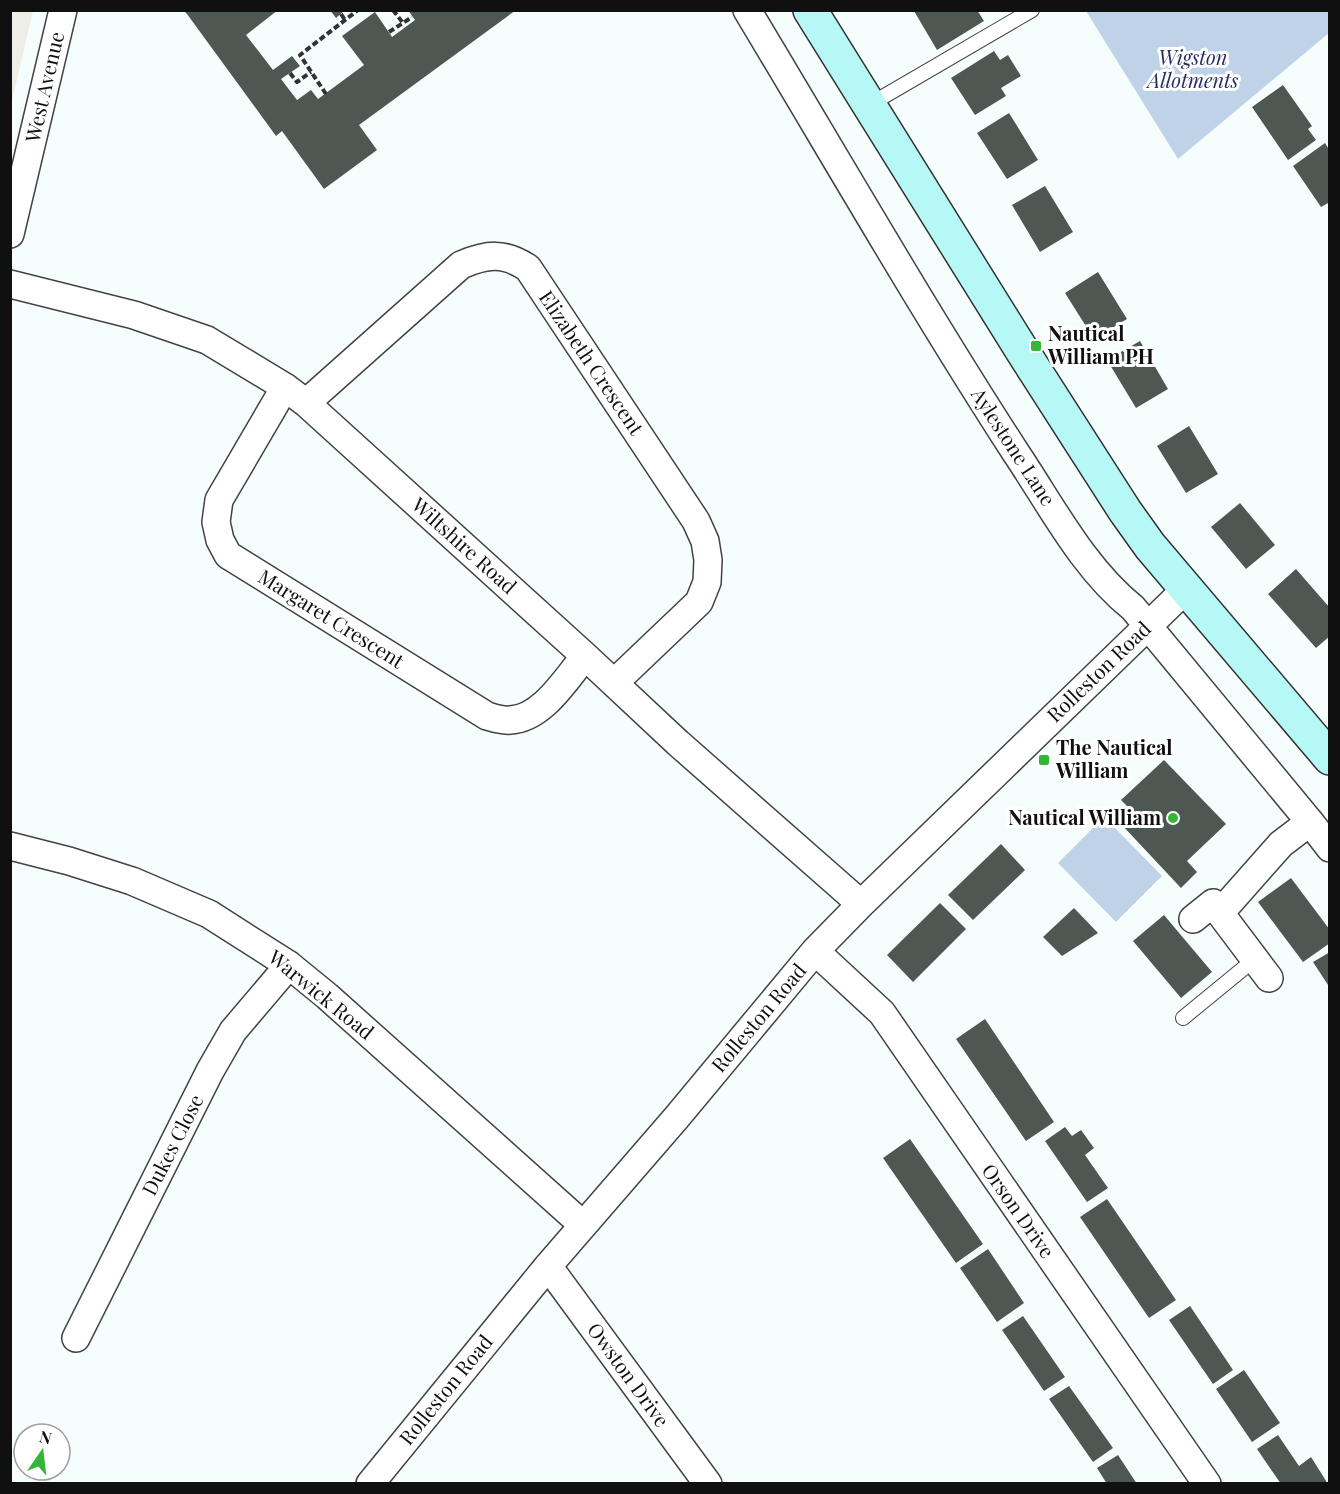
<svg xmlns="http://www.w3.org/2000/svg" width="1340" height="1494" viewBox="0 0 1340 1494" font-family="'Playfair Display',serif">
	<rect width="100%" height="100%" fill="#f5fefd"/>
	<path fill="#eeede6" d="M11,10L33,11L11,105L10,11Z"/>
	<path fill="#c0d2e7" d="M1086,11H1329V33L1178,159Z
		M1115,806L1122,814L1112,825L1162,876L1116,922L1058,863Z"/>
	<path fill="#4e5852" d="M183,10H278L246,35L273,70L292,56L300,66L281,79L297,100L311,90L318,99L364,65L342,36L375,12L392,37L415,20L408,10H516L359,125L377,150L324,189L282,131L276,136L187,14Z
		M330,10H345L336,18Z
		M915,10H977L984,21L937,50L914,11Z
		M994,51L1000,60L1008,55L1021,76L1001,88L1006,96L975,115L951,78Z
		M1283,85L1312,126L1308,129L1316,140L1288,160L1252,107Z
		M1009,113L1038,160L1007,179L977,133Z
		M1325,143L1330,151V202L1321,207L1293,166Z
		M1045,186L1073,232L1040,252L1012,205Z
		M1098,272L1127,319L1094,339L1065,293Z
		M1140,341L1168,389L1136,408L1107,360Z
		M1189,426L1218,474L1186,493L1157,446Z
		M1240,503L1275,545L1246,569L1211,527Z
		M1296,569L1330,608V636L1316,648L1268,594Z
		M1164,760L1226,824L1187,861L1197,872L1181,888L1121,824L1133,812L1121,800Z
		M1001,844L1025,870L973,920L948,895Z
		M1291,878L1330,930V943L1303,962L1258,902Z
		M940,903L966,929L913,982L887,955Z
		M1074,908L1098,933L1062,956L1043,937Z
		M1164,915L1212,972L1181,998L1133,941Z
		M1330,952V988L1313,962Z
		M985,1019L1054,1122L1026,1141L956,1039Z
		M1065,1127L1072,1136L1081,1130L1094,1148L1085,1155L1108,1188L1087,1202L1045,1141Z
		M910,1139L983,1244L956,1263L883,1158Z
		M1107,1199L1176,1300L1149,1318L1080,1217Z
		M988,1249L1024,1303L997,1322L960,1268Z
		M1190,1306L1233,1370L1213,1384L1169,1320Z
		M1023,1316L1065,1377L1044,1391L1002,1330Z
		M1244,1370L1280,1423L1252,1442L1216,1389Z
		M1069,1386L1113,1448L1093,1462L1049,1399Z
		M1278,1435L1299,1466L1311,1457L1328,1484H1281L1257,1449Z
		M1118,1455L1137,1484H1107L1097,1468Z"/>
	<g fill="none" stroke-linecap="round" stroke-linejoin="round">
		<g stroke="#434343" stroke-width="16">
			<path id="service" d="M869,105L1032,10
				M1183,1018L1255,959"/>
		</g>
		<g stroke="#434343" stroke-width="30">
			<path id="minor" d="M747,10C836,158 922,308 1016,453C1051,505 1083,568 1133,608L1310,822L1330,848
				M10,234L63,10
				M10,284L134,315L207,340L285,387L306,403L585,656L678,743L861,904
				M285,387L219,500L216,522L220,540L228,555L487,716C494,718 502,721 510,720C542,719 566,679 585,656
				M306,403L461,265C487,254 504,252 528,268L696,521L705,541L708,560L707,582L699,602L614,683
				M10,846L69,861L132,881L209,914L289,965L327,996L583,1225
				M1193,919L1213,903L1220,913
				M815,951L882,1013L1207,1484
				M1269,978L1220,913L1281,844L1310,822
				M548,1266L708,1484
				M76,1338L210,1071L233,1031L289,965
				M370,1484L548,1266L677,1117L815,951L861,904L1186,589"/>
		</g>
		<g stroke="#323232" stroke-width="36">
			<path id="secondary" d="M810,10L1023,352L1125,511L1150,546L1330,758"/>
		</g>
		<path stroke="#323232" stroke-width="4" stroke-dasharray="6 3" stroke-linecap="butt" d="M393,10L403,23L412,17
			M341,14L345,20
			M389,32L403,23
			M290,73L297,82L311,72
			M326,94L300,55L358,10"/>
		<use href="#service" stroke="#fff" stroke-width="14"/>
		<use href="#minor" stroke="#fff" stroke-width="27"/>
		<use href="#secondary" stroke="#b5f8f5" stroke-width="33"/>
	</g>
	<g fill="#33b635" stroke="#fff" stroke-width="2">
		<rect x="1030" y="340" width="12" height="12" rx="3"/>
		<rect x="1038" y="754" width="12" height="12" rx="3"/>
		<circle cx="1173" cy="818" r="6"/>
	</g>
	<g text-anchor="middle" stroke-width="6" stroke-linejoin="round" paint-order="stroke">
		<g font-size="20" font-style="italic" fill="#252e64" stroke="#fff">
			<text x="1193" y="65">Wigston<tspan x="1193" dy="23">Allotments</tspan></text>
		</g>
		<g font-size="20" fill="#101010" stroke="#fff">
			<text transform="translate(45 87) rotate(-77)" y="7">West Avenue</text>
			<text transform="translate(591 363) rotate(56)" y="7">Elizabeth Crescent</text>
			<text transform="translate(1013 447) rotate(57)" y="7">Aylestone Lane</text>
			<text transform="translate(464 546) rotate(42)" y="7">Wiltshire Road</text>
			<text transform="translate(331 619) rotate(32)" y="7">Margaret Crescent</text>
			<text transform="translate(1099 672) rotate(-44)" y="7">Rolleston Road</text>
			<text transform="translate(321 995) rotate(39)" y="7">Warwick Road</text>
			<text transform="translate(759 1018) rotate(-50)" y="7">Rolleston Road</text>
			<text transform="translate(173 1145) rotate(-63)" y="7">Dukes Close</text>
			<text transform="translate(1018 1211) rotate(55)" y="7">Orson Drive</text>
			<text transform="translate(628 1375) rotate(54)" y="7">Owston Drive</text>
			<text transform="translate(446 1390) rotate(-51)" y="7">Rolleston Road</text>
		</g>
		<g font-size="20" font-weight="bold" fill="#101010" stroke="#fff" text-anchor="start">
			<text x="1048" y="341">Nautical<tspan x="1048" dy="23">William PH</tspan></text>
			<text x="1056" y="755">The Nautical<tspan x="1056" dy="23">William</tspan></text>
			<text x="1161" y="825" text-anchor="end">Nautical William</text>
		</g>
	</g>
	<rect width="1340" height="1494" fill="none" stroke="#101010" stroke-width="24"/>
	<g transform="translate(42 1452) rotate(14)"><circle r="28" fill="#ffffff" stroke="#9f9f9f" stroke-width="1.5"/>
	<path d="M0-4.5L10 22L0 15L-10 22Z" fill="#33b635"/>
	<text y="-9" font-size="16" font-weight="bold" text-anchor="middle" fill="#101010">N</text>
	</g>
</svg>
